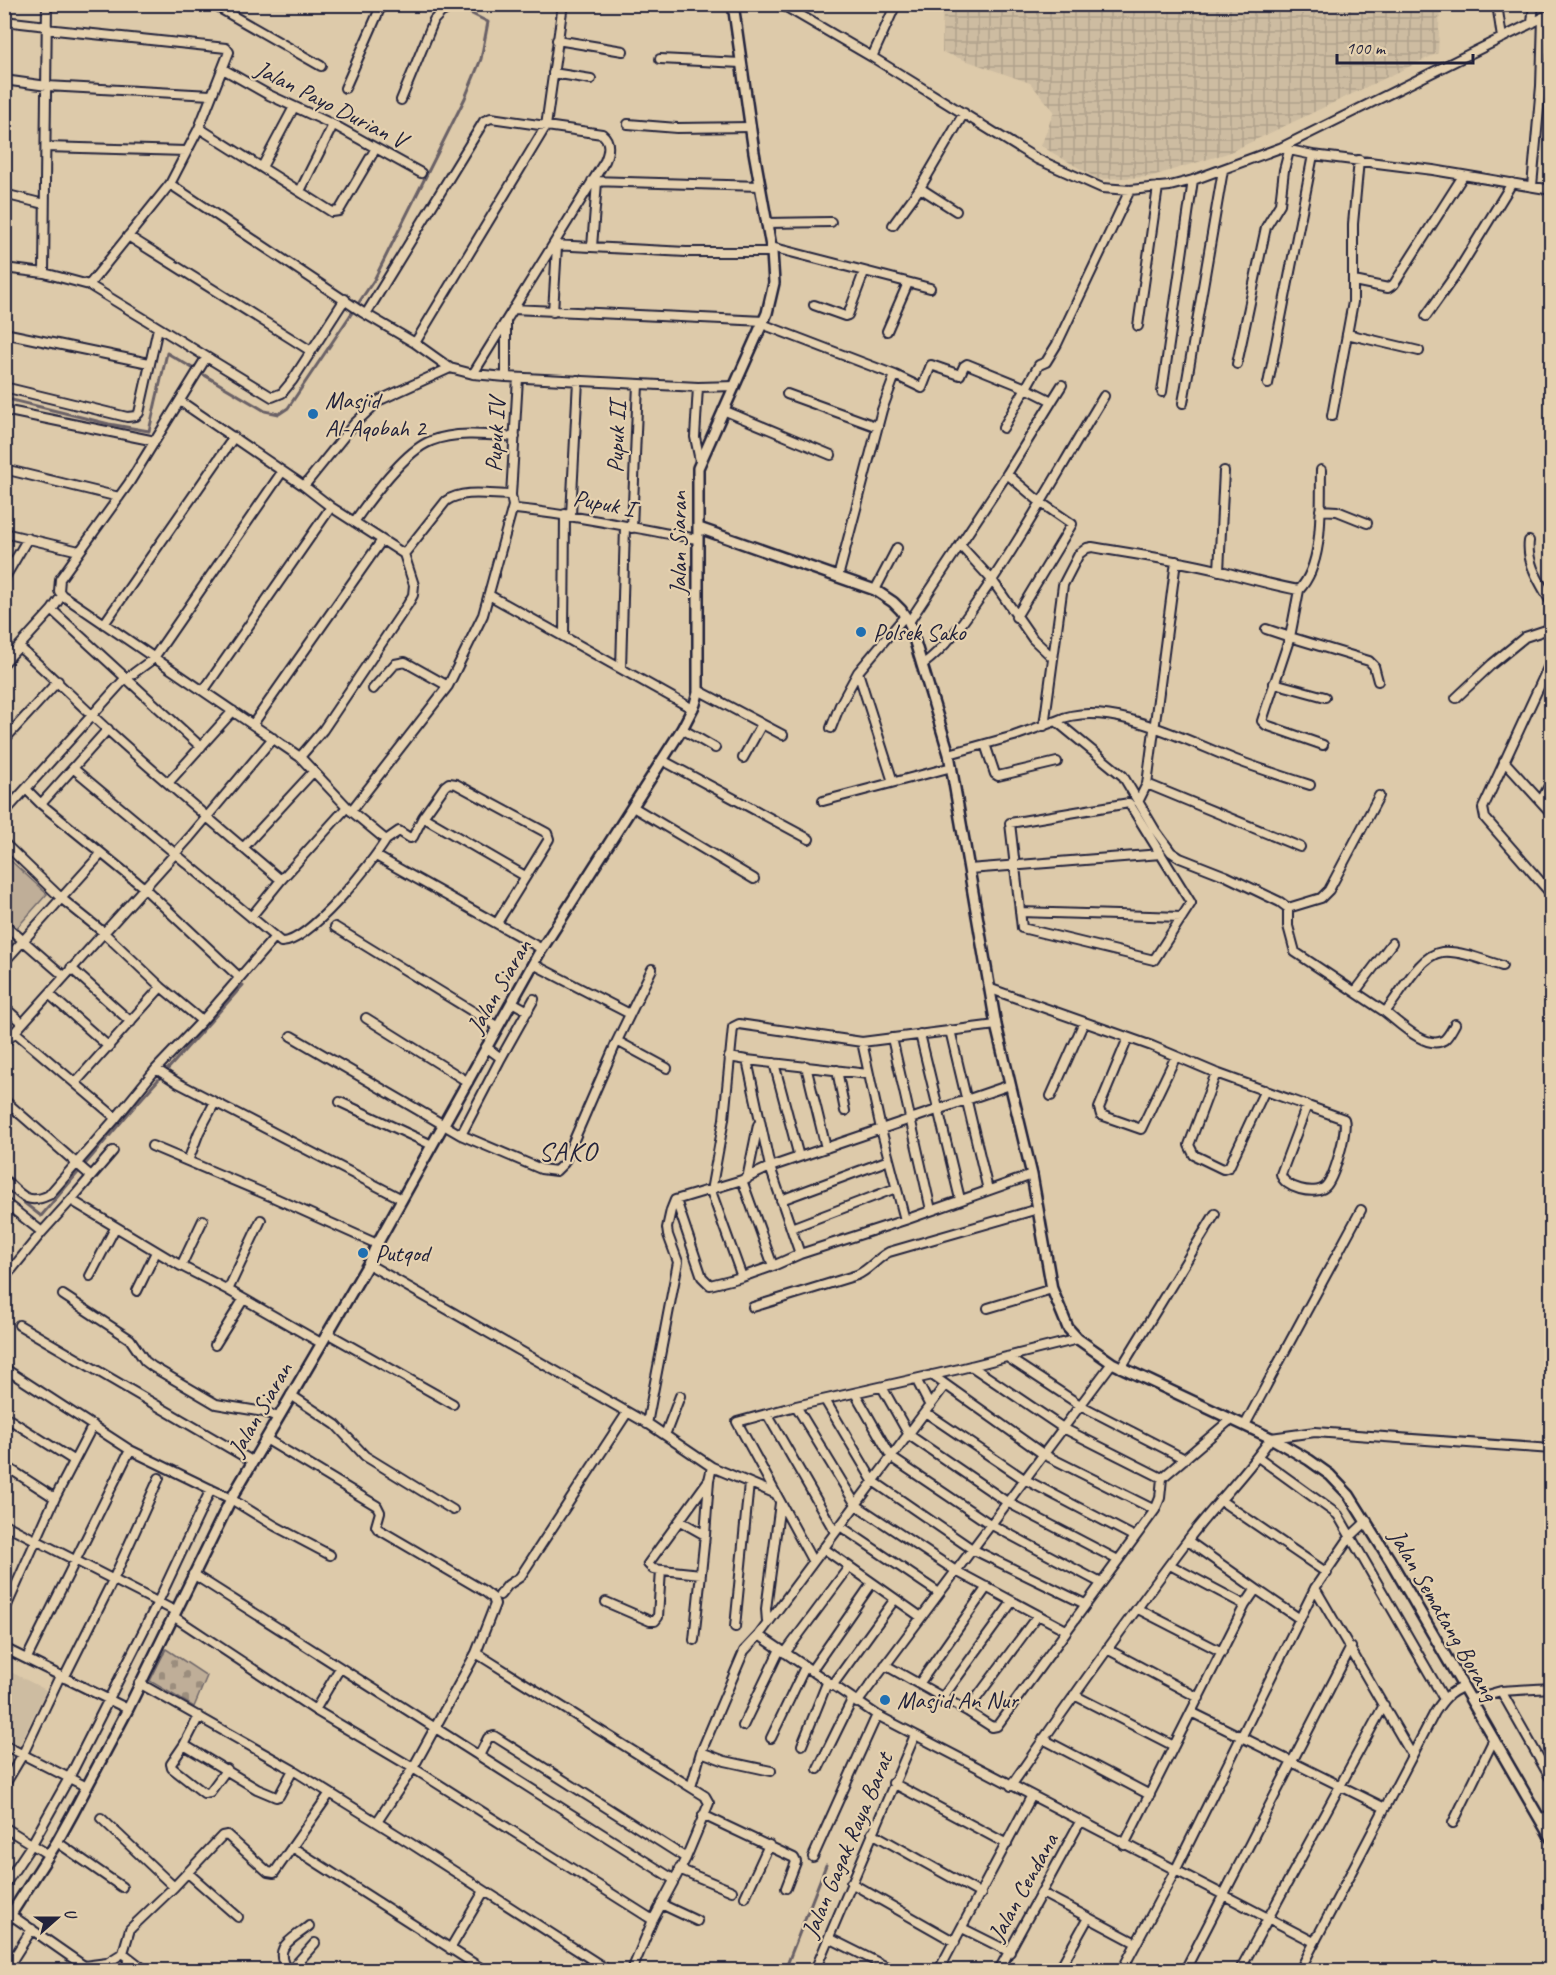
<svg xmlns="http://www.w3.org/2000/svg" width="1556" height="1975" viewBox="0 0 1556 1975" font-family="Caveat,sans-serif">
	<defs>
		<pattern id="industrial-grid" width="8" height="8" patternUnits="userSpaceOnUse" patternTransform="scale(1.5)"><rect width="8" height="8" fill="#cdbca1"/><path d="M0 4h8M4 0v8" fill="none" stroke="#b0a18c"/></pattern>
		<pattern id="cemetery-stones" width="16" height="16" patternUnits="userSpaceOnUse" patternTransform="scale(1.5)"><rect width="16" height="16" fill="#bfae98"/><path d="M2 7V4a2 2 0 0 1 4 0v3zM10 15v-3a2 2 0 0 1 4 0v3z" fill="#9b8d7d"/></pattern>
	</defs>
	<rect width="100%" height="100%" fill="#ddcaaa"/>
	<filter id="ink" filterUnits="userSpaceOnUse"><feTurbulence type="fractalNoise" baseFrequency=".0167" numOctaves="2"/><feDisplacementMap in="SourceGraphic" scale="12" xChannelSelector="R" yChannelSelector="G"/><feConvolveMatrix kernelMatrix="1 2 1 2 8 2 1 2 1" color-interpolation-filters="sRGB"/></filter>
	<g filter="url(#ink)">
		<path fill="#cdbca1" d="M5,1669L46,1690L18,1748L5,1769Z"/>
		<path fill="url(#industrial-grid)" d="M943,5H1440L1438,53L1228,153L1149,177L1098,179L1041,146L1054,111L1030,83L942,52Z"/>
		<path fill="#bfae98" stroke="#70686a" stroke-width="1.5" d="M10,860L47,894L15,930L5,920V867Z"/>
		<path fill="url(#cemetery-stones)" stroke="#70686a" stroke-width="1.5" d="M166,1649L207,1676L194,1707L150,1681Z"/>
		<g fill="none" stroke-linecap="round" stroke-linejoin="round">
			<path stroke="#696166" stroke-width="3" d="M4,398L109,424L149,431L167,353L265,411L279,414L288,408L374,280L465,98L481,59L488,22L468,12
				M4,1187L41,1216L133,1108L243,985
				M785,1970L826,1865"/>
			<g stroke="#22223b" stroke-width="12">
				<path id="minor" d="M212,4L321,66
					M426,4L444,11
					M781,4L872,57L1037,159L1102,188L1130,190L1170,186L1193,180L1280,148L1552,13
					M1497,4L1502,38
					M4,21L47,26
					M1532,23L1534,4
					M46,29L226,48L229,52L199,128L170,184L89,285
					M557,40L623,51
					M872,57L896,4
					M660,59L741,63
					M223,69L269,95L336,126L421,173
					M553,73L591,79
					M4,80L47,86L211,95
					M1541,86L1552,87
					M345,88L382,4
					M401,100L434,20L449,4
					M628,124L677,128L751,127
					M199,128L332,212L339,211L376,148
					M46,147L186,151
					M1280,148L1313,155L1433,170L1552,190
					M262,167L294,107
					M592,181L760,186
					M170,184L362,312L415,343L450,368
					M1532,186L1541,86L1543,17
					M920,188L956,211
					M300,191L333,125
					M4,194L44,204
					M766,223L831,222
					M893,225L920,188L964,113
					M128,236L311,351
					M553,245L686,252H772
					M592,247L597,182
					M771,247L930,288
					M4,268L44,273L89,285L272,397L282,393L292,381L345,299
					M44,273L47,4
					M1354,281L1388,288L1394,284L1463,176
					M814,305L845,316L848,315L864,272
					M513,309L764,321
					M553,312L557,246
					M366,314L484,121L491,118L602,134C611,141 609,151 605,161L473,374
					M1426,316L1458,271L1512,183
					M762,324L895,375L882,410L838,577
					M1138,326L1158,187
					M887,331L908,283
					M4,333L149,363
					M1347,334L1419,351
					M415,343L546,126L563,4
					M1237,364L1266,227L1280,204L1284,170L1289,151
					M895,375L922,388L931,365L960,375L964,366L967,364L1026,388L1052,401L1007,474L909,622
					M506,377V322
					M518,378L511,495L513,506L516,509C578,515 637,529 698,539
					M1268,384L1313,155
					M4,387L127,417L136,416L139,413L158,328
					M698,387L695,437L700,461
					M1162,392L1193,180
					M787,394L878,427
					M180,401L304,486L331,507L404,554L414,585L413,595L408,604L323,730L300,757
					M1052,401L1062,385
					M1183,403L1223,170
					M4,410L155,441
					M723,410L831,455
					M1332,416L1353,302V224L1359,160
					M1003,428L1039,365L1046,362L1057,344L1130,190
					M4,469L119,497
					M1007,474L1040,502L1072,524L1016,617
					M304,486L354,424L380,400L450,368L473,374L506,377L698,387L735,386
					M1320,510L1337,511L1367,523
					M571,515L578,380
					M354,522C370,499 406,450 431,441C456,431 489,435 515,437
					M632,528L638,384
					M4,533L79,551
					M1529,541C1526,564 1541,584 1552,604
					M960,545L992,580L1033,639L1052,657
					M404,554L446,501C464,489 490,495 511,495
					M1219,571L1224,471
					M4,579L28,538
					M875,590L897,548
					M1299,590L1290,637L1369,661L1374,666L1378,681
					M489,595L693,709
					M52,610L201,747
					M104,624L234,437
					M1266,629L1290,637L1262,721L1266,725L1323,745
					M564,636L565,514
					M19,647C50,674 78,703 109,731C165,782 223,831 281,880
					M1552,659L1483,808L1485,818L1552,895
					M4,663L52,610L62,595
					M922,665C949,645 965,619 984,592C1028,529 1064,461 1104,396
					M621,668L625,527
					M1274,683L1325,697
					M373,689L395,664L405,662L448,686
					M204,690L331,507
					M698,690L783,735
					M1456,698L1492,664L1525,637L1552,628
					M1056,721C1106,697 1187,741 1236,760C1260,769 1285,777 1310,785
					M253,724L382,540
					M1044,726L1063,585L1079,554L1087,548L1092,547C1134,554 1176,560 1217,570C1244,577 1271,585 1299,590C1325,563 1320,505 1321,470
					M831,728L840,705L858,672
					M682,729L715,748
					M4,740L58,681
					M985,744L995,774L998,776L1057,762
					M949,754L1014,736L1056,721L1123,776L1155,830L1171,852L1180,858L1226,876L1280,902L1288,908V926L1295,952L1385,1012
					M743,758L762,724
					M662,760L809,839
					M1504,761L1552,814
					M74,769L281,942C308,944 372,863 386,840L351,811L300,757L62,595L59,591L60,579L129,483L206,358
					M893,782L858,672L905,616
					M168,783L233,711
					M1147,784L1300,847
					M27,790L41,804L143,887L239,977
					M823,801L952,767
					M1541,801L1552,780
					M1138,802L1147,784L1176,561
					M1129,803L1191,903L1154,960L1022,928L1010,823Z
					M41,804L108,729
					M633,807L754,879
					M351,811L448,686L483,615L513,506
					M4,813L123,681L153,659L282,472
					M423,817L525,876
					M386,840L399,831L410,838L413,837L423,817L445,786L449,783L456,784L547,833L549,839L497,923
					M4,843L62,899L103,932L161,987L202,1021
					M243,848L313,772
					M376,856L542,949
					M969,869L1161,854
					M1288,908L1321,898L1329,890L1379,796
					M1020,912L1182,917
					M251,917L281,880L347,807
					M4,924L64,976
					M335,927L498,1027
					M4,962L101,854
					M533,964L630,1014
					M71,968L131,1022
					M991,989L1152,1046L1216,1073L1344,1119C1348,1130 1334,1179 1325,1187C1315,1196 1283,1188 1281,1174L1307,1105
					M1355,992L1392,943
					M49,994L109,1047
					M512,1002L528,1011
					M4,1007L22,1023
					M366,1018L468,1082
					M1455,1024C1452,1029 1449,1036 1444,1040C1427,1051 1398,1022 1385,1012C1400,995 1419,955 1442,952C1459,950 1486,961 1502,966
					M950,1030L988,1190
					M15,1032L116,1118
					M920,1034L960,1199
					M291,1036L461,1135
					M892,1038L931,1210
					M1128,1038L1099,1108L1101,1115L1141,1129L1176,1056
					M617,1041L667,1068
					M862,1042L881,1129L905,1220
					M4,1044L190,837L273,738
					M486,1047L501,1058L461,1135L541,1169L556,1171L564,1163L617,1041L652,969
					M729,1057L747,1060
					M501,1058L534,999
					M774,1063L799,1157
					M806,1066L826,1148
					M156,1069L178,1083L402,1199
					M837,1070L845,1111
					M1216,1073L1189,1145L1194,1155L1223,1169L1229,1167L1265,1090
					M75,1083L161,987
					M1051,1096L1084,1022
					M4,1100L91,1176
					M340,1102L432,1145
					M152,1146L275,1198L377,1244
					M188,1161L199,1132L215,1102
					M4,1179C20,1194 27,1206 49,1195L116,1118L156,1069L202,1021L274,938
					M747,1179L758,1125
					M742,1180L773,1266
					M71,1200L113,1151
					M676,1200L702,1277L710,1285L742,1277L773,1266L800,1254L905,1220L1032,1175
					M781,1200L889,1160
					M4,1202L42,1232L71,1200L181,1266L228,1290L321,1343
					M791,1228L896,1188
					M800,1254L770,1167L747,1060L868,1074
					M368,1264L650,1425L712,1467L774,1493
					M181,1266L203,1220
					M4,1272H9L12,1269L42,1232
					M90,1276L115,1228
					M742,1277L711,1191L724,1119L733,1027L739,1024L862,1042L996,1025
					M228,1290L261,1220
					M137,1291L156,1252
					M63,1295L130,1339L145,1361L153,1367L216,1404L264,1412L278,1417
					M753,1307L857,1275C869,1270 877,1258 889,1252L1038,1209
					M988,1308L1052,1289
					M19,1325L252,1461
					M327,1333L453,1404
					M215,1345L243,1300
					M1007,1357L1080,1405L1185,1459
					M971,1366L1063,1428L1162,1478
					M4,1368L130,1450L231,1499L275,1526L330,1555
					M1121,1368L1215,1214
					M932,1375L1043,1454L1155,1510
					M916,1379L930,1406
					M882,1387L909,1435L1007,1502L1118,1560
					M855,1393L892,1458L990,1524L1101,1583
					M291,1395L336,1425L365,1456L453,1510
					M825,1400L873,1481L972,1549L1085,1604
					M796,1406L856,1505L956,1571L1066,1630
					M925,1412L1024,1479L1135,1537
					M767,1414L835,1532
					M4,1416L73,1460
					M647,1424L678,1262L668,1235L667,1228L671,1210L675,1200L742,1180L770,1167L1010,1085
					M1245,1425L1361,1210
					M665,1435L680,1396
					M266,1439L377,1506L380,1512L376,1526L378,1529L484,1591L493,1598L495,1604L476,1653L413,1768L377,1822
					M1258,1457L1338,1515L1444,1699
					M4,1465L55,1498
					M1220,1500L1327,1573
					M680,1521L705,1535
					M4,1524L175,1611
					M840,1526L939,1593
					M1188,1541L1256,1589
					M823,1548L921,1617
					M813,1562L737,1422L796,1406L959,1369L1078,1339
					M1170,1565L1245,1605
					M193,1574L673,1879
					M701,1574L653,1569L648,1564L708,1481
					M1315,1588L1412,1755
					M500,1595L508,1585L520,1577L627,1413
					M606,1602L650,1621H655L658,1617L661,1570
					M1138,1609L1222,1652
					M4,1612L55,1498L93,1425
					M173,1616L315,1710L413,1768L653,1920
					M767,1622L766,1609L780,1503
					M735,1627L749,1483
					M759,1635L877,1715L1314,1942
					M694,1640L705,1535L709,1480L712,1467
					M4,1648L128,1709
					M1107,1649L1199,1698
					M476,1653L705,1796L709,1803L686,1858L653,1920L632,1970
					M785,1653L849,1567
					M27,1658L130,1450
					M885,1665L967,1711L992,1727L997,1726L1155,1510L1160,1498L1162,1478L1230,1420
					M811,1671L872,1583
					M64,1678L113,1580L159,1478
					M139,1683L293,1770L407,1841L608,1970
					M919,1684L987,1587
					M832,1686L895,1599
					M1501,1691L1552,1781
					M1074,1695L1174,1746
					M943,1697L1012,1602
					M1472,1699L1501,1691L1552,1688
					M857,1703L1112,1363
					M315,1710L340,1668
					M967,1711L1038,1615
					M1191,1712L1385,1808
					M199,1716L184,1745L257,1789L276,1797L279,1796L293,1770
					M743,1726L780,1649
					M771,1738L805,1667
					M1043,1739L1150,1795
					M4,1745L87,1787
					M184,1745L171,1764L172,1768L204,1793L210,1792L227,1769
					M802,1745L827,1683
					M701,1752L725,1761L771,1771
					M479,1756L488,1738L494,1736L686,1858
					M818,1769L852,1700
					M893,1783L1007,1844
					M4,1786L23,1754L60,1676
					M1011,1786C1069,1702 1129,1618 1190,1537C1216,1503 1247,1473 1271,1438L1315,1432L1552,1449
					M691,1787L701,1752L744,1651L759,1635L945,1385
					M703,1815L794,1858L796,1862L786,1888
					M101,1818L174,1887
					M1540,1819L1552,1814
					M1453,1823L1494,1739
					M4,1827L49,1855
					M872,1833L981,1894
					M57,1842L122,1887
					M1124,1845L1245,1605L1256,1589L1300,1619
					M292,1847L484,1970
					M813,1857L877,1715
					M679,1869L732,1891
					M188,1873L238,1917
					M851,1883L955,1942
					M4,1886L32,1844L69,1778L158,1602L211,1489
					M1042,1893L1136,1943
					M745,1897L769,1845
					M661,1904L697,1921
					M11,1915L84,1966L107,1963L123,1953L145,1970
					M962,1928L1010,1952
					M829,1938L893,1970
					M450,1949L484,1891
					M123,1953L130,1929L174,1887L222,1836L227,1835L268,1872L274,1873L330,1793
					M6,1970L32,1929
					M123,1970L130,1960
					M287,1970C272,1946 292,1940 309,1926
					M291,1970L315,1943
					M815,1970L915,1735
					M939,1970L1031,1797
					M999,1970L1080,1822
					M1059,1970L1088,1918
					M1122,1970L1175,1871L1315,1588L1350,1537L1367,1521
					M1185,1970L1351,1647
					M1240,1970L1384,1705
					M1300,1970L1435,1712C1443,1700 1449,1692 1463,1687"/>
			</g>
			<g stroke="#22223b" stroke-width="14">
				<path id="tertiary" d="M699,528L875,590L893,602L901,610L909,622L949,754L996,1025L1032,1175L1052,1289L1068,1328L1078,1339L1112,1363L1271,1438L1309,1460L1330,1475L1349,1495L1390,1560L1552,1840
					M4,1925L57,1842L73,1813L128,1709L231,1499L368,1264L377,1244L538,955L682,729L695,704L698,693V468L767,313L774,283L772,252L754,152L733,4"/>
			</g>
			<use href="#minor" stroke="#e5d1af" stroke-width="8"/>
			<use href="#tertiary" stroke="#e5d1af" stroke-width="9"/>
		</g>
	</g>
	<g fill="#1f6fb2" stroke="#e5d1af" stroke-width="2">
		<circle cx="313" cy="414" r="6"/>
		<circle cx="861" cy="632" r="6"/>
		<circle cx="363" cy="1253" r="6"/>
		<circle cx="885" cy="1700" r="6"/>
	</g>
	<g text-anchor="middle" stroke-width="4.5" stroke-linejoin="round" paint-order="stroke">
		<g font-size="24" fill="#22223b" stroke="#e5d1af">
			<text transform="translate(331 104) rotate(27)" y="8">Jalan Payo Durian V</text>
			<text transform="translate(495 435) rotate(-87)" y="8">Pupuk IV</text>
			<text transform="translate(616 437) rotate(-88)" y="8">Pupuk II</text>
			<text transform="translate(604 503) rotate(11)" y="8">Pupuk I</text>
			<text transform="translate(678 543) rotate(-90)" y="8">Jalan Siaran</text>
			<text transform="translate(499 986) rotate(-60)" y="8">Jalan Siaran</text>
			<text transform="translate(260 1409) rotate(-60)" y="8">Jalan Siaran</text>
			<text transform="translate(1444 1615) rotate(60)" y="8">Jalan Sematang Borang</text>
			<text transform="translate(847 1845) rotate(-67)" y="8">Jalan Gagak Raya Barat</text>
			<text transform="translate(1023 1887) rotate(-61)" y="8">Jalan Cendana</text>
		</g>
		<g font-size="24" fill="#22223b" stroke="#e5d1af" text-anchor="start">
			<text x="325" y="408">Masjid<tspan x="325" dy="28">Al-Aqobah 2</tspan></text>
			<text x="873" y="640">Polsek Sako</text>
			<text x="375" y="1261">Putqod</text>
			<text x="897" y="1708">Masjid An Nur</text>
		</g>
		<g font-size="27" letter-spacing="1.5" fill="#22223b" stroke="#e5d1af">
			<text x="568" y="1160">SAKO</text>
		</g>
	</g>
	<rect width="1556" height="1975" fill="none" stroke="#e5d1af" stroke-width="24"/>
	<rect x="12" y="12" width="1532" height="1951" fill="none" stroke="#22223b" stroke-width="2" filter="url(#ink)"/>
	<g transform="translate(57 1918) rotate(69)" stroke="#e5d1af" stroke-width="4.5" paint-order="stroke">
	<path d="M0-4.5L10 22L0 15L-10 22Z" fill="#22223b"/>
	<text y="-9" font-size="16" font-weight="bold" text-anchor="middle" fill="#22223b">U</text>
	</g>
	<path d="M1337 54v9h136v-9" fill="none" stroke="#22223b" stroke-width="3"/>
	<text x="1346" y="54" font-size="18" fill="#22223b" stroke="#e5d1af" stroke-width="4.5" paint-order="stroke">100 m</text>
</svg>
